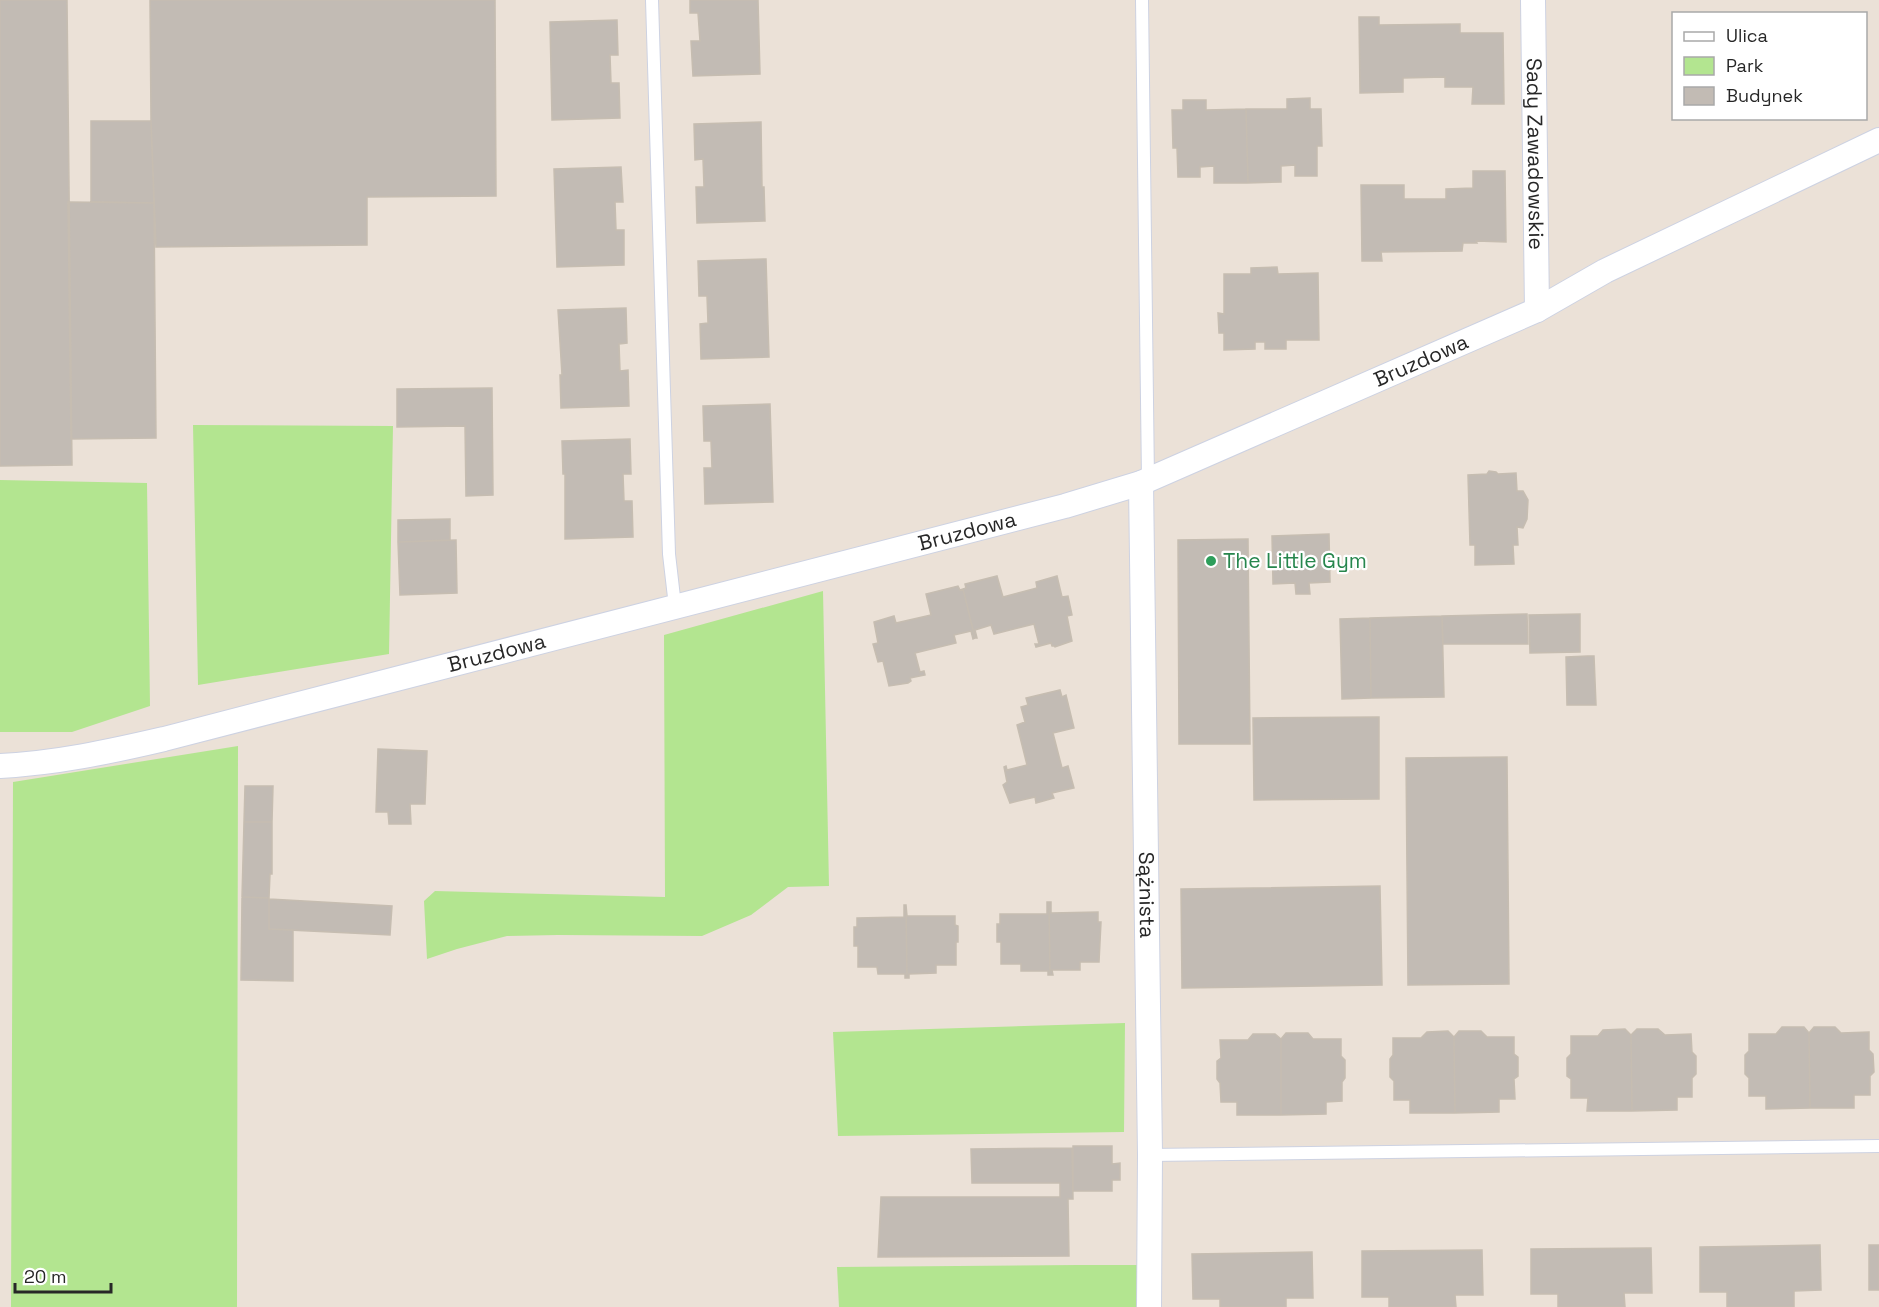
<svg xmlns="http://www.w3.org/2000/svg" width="1879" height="1307" viewBox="0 0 1879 1307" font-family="'Space Grotesk',sans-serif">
	<rect width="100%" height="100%" fill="#ebe1d7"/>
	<path fill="#b3e590" d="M193,425L393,426L389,654L198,685Z
		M0,480L147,483L150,706L72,732H0Z
		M823,591L829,886L788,887L751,915L702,936L558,935L507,936L457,949L427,959L424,901L435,891L665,897L664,635Z
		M238,746L237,1307H11L13,782Z
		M1125,1023L1124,1132L838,1136L833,1032Z
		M1078,1265H1140V1307H839L837,1267Z"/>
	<path fill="#c2bbb4" stroke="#c6bdb1" stroke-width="1.5" d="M0,0H67L72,465L0,466Z
		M150,0H495L496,196L367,197V245L156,247L151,121Z
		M690,0H758L760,74L693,76L691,41H700L698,13H690Z
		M1359,17H1379V25L1460,24V33H1503L1504,104H1472L1473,87H1445V77L1403,78V92L1360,93Z
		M617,20L618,55H610L611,83H619L620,118L552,120L550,22Z
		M1310,98V109H1321L1322,146H1317V176H1295V165L1281,166V182L1248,183L1246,109H1287V99Z
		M1183,100H1206V110L1246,109L1248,183H1214V166L1200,167V177H1178L1177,148H1173L1172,110H1183Z
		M91,121H151L154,203L91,202Z
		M761,122L762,187H764L765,221L697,223L696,187H704L703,159L695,160L694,124Z
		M621,167L623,202H615L616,230H624V265L557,267L554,169Z
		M1473,171H1505L1506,242L1476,241L1477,243H1463L1462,251L1381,252L1382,261H1362L1361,185H1404V199H1446V189L1473,188Z
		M68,202L154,203L156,438L71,439Z
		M766,259L769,357L701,359L700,324L708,323L707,296H699L698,261Z
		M1277,267L1278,274L1318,273L1319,340H1286V349H1265V342H1255V349L1224,350V333H1219L1218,313L1224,314V274H1251V268Z
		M626,308L627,343L619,344L620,371L628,370L629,406L561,408L560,375H562L558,310Z
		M492,388L493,495L466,496L465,426L397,427V389Z
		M770,404L773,502L705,504L704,468H712L711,441H704L703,406Z
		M630,439L631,474H623L624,501H632L633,537L565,539V474H563L562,441Z
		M1489,471L1496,472L1498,474L1516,473L1517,491H1523L1528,500L1527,519L1523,528L1517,527L1518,545H1513L1514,564L1475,565V545H1470L1468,475L1487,474Z
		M450,519V540L398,542V520Z
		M1329,534L1330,582L1309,583L1310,594H1296L1295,583L1273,584L1272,536Z
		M1248,539L1250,744H1179L1178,540Z
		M456,540L457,593L400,595L398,542Z
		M997,576L1003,597L1037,588L1036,582L1057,576L1062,597L1068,596L1072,615L1067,616L1072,641L1055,647L1054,646H1052L1051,643L1036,647L1035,644H1039L1034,624L994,634L991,625L975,630L977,638H975L963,589L966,588L965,584Z
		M958,586L960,590L963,589L975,638L973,639L971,631L954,635L956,643L915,653L920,672L924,671L925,675L910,678L911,681L908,683L889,686L883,661L878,662L873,644L878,643L874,622L894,616L896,623L931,615L926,594Z
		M1527,614L1528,644H1443L1442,616Z
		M1580,614V652L1530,653L1529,615Z
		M1442,616L1444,697L1371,698L1370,618Z
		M1370,618L1371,698L1342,699L1340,619Z
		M1588,656H1594L1596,705H1567L1566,657Z
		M1060,690L1062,697L1066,695L1074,728L1053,733L1062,768L1068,766L1074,788L1052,793L1054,798L1036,803L1035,797L1010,803L1003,785L1007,782L1004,767L1006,766L1007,770L1027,765L1017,725L1025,722L1021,707L1028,705L1026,698Z
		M1379,717V799L1254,800L1253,718Z
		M378,749L427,751L425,804H410L411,824H389L388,812H376Z
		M1507,757L1509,984L1408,985L1406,758Z
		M245,786H273L272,822H244Z
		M244,822H272V874H270L269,898L242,897Z
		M1380,886L1382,985L1182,988L1181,889Z
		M242,897L269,898V929L293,930V981L241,980Z
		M269,899L392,906L390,935L269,929Z
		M1047,902H1049L1050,975H1048V971H1021V964H1001V942H997V924H1000V914H1047Z
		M1049,902H1051V913L1098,912V922H1101L1099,962H1080V970H1052L1053,975H1050Z
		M904,905H906L907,978H905V974H878L877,967H858V946H854V927H857V918L904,917Z
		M906,905L907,916H955V925L958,926V942H956V965H936V973L909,974V978H907Z
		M1782,1027H1804L1809,1033L1810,1108L1766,1109V1096H1749V1078L1745,1074V1055L1749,1051V1034H1776Z
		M1814,1027H1835L1841,1033L1869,1032V1050L1873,1054L1874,1072L1870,1076V1095H1854V1108H1810L1809,1033Z
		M1625,1029L1631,1035L1632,1111H1587L1588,1098H1571V1079L1567,1076V1058L1571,1054V1036H1598L1603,1030Z
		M1637,1029H1658L1665,1035L1691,1034L1692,1052L1696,1056V1074L1692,1078V1097H1677V1110L1632,1111L1631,1035Z
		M1448,1031L1454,1037L1455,1113H1410V1100H1394V1081L1390,1077V1059L1393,1055V1038H1421L1427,1032Z
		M1459,1031H1481L1487,1037H1514V1054L1518,1057V1076L1514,1079L1515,1099H1499V1112L1455,1113L1454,1037Z
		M1286,1033H1308L1313,1039H1341V1056L1345,1060V1078L1342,1082V1101L1326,1102V1114L1281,1115V1039Z
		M1253,1034H1275L1281,1039V1115H1237V1102H1221L1220,1083L1217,1079V1061L1221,1058L1220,1040H1248Z
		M1073,1146H1112V1164L1120,1163V1180H1112V1191H1073Z
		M1072,1148L1073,1199H1068L1069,1256L878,1257L881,1197H1060V1183H972L971,1149Z
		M1820,1245L1821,1290L1794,1291V1307H1727V1292H1700V1247Z
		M1869,1245H1879V1290H1869Z
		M1651,1248L1652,1293H1624L1625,1307H1558V1294H1531V1249Z
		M1482,1250L1483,1295H1455L1456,1307H1389V1297H1362V1251Z
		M1312,1252L1313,1298H1286V1307H1220V1299H1193L1192,1254Z"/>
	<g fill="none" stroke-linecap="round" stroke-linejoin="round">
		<g stroke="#cdd2e2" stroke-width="14">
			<path id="service" d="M652,0L669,554L675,606
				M1142,0L1148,480
				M1150,1155L1879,1146"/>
		</g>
		<g stroke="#cdd2e2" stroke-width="26">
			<g id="minor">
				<path id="s1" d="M1533,0L1537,310"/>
				<path id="s2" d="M1141,483L1150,1155L1149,1307"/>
				<path id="s3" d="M0,766C57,763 108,752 164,739L1065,506L1141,483L1537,310L1605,271L1879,140"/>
			</g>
		</g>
		<use href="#service" stroke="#fff" stroke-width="12"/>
		<use href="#minor" stroke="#fff" stroke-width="24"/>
	</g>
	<circle fill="#2e9e5b" stroke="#fff" stroke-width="2" cx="1211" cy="561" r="6"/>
	<g text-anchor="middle" stroke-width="4.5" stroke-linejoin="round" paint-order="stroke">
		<g font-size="21" fill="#272727" stroke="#fff">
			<text dy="7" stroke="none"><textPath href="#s1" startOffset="154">Sady Zawadowskie</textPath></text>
			<text dy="7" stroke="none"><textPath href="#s3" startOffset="1482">Bruzdowa</textPath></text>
			<text dy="7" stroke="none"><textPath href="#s3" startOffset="996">Bruzdowa</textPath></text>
			<text dy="7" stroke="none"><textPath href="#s3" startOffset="510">Bruzdowa</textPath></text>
			<text dy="7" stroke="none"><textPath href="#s2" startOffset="412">Sążnista</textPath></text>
		</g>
		<g font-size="21" fill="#27864d" stroke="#fff" text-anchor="start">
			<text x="1223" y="568">The Little Gym</text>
		</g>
	</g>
	<rect x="1672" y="12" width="195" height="108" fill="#ffffff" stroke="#a9a9a9" stroke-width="1.5"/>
	<rect x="1684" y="32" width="30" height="9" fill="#ffffff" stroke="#a9a9a9" stroke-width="1.5"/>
	<text x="1726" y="42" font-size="18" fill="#272727">Ulica</text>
	<rect x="1684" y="57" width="30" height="18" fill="#b3e590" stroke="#a9a9a9" stroke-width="1.5"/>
	<text x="1726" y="72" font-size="18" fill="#272727">Park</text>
	<rect x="1684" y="87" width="30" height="18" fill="#c2bbb4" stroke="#a9a9a9" stroke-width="1.5"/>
	<text x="1726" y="102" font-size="18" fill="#272727">Budynek</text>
	<path d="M15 1283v9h96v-9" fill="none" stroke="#272727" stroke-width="3"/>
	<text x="24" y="1283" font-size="18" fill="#272727" stroke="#ffffff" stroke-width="4.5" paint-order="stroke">20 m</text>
</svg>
